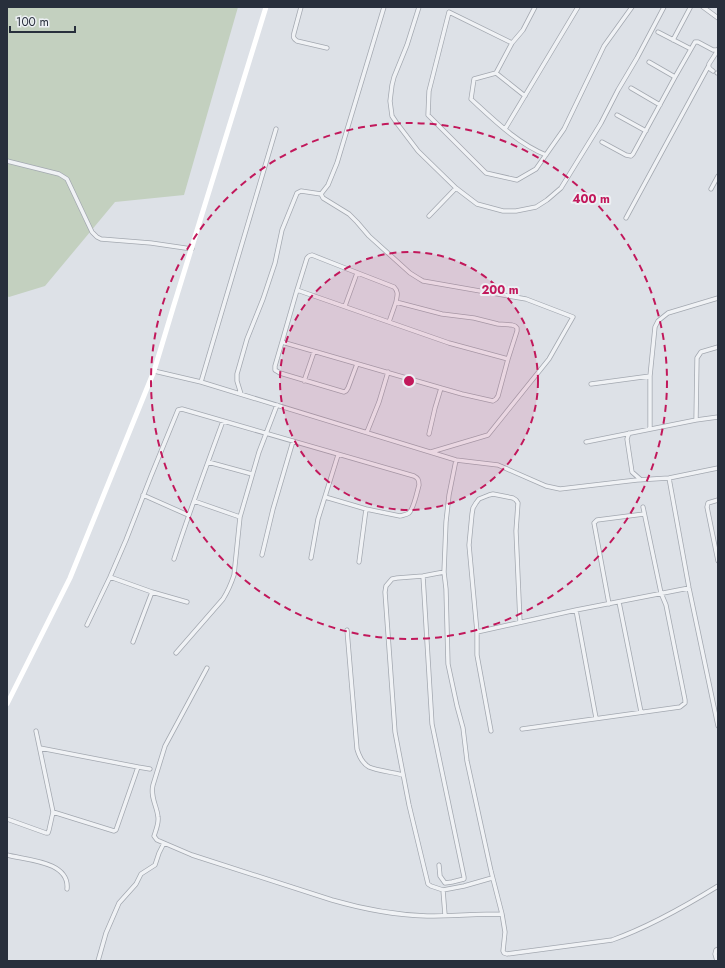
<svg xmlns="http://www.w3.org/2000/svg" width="725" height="968" viewBox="0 0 725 968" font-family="Jost,sans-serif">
	<rect width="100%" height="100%" fill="#dde1e7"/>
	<path fill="#c3d0bf" d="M7,7H238L184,195L115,202L45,286L9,297L7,296Z"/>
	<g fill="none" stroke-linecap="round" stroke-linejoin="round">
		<g stroke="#a3a8b0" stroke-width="5">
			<path id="minor" d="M301,7L294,33C293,37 293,38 297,41L327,48
				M419,7L407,45L394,77L392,85L390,101L392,116L396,122L418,151L456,188L477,204L503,211H516L536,207L547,200L561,188L601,123L618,90L637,58L664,7
				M535,7L523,30L512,43L496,73L474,79L471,99C494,120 517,143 546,155
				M703,7L718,18
				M658,32L691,49
				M673,40L690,8
				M512,43L449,12L429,91L428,115L486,173L517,180L536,169L564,129L604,46L632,7
				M649,62L675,77
				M713,71C710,69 708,68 709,64L718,50
				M496,73L525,96
				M717,73H718
				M631,88L660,105
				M617,115L646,131
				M505,129L578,7
				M602,142L626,155L631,156L633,154L675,77L695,42H698L713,50H718V49
				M7,161L59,174L67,179L92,232L97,237L101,239L151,243L192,249
				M711,189L718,176
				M321,194L323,198L349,214L357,222L369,236L410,273L418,278L423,281L526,299L573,317L549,359L488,435L431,452
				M429,216L456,188
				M626,218L708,67
				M297,290L307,258L309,256L312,255L345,268L394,287C399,292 397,296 396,302
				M345,306L357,273
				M389,322L396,302L442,314L474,318L498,324L512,325L515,326L517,328V331L508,359
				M282,342L297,290L449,343L508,359L498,396L496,399L493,401L462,394L441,388
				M357,364L348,388L346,391L344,392L280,373L275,370V366L282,342L441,388L435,408L429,434
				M154,371L201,382L456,460L498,465L546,486L560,489L637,480L669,478L718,468
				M304,381L314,352
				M201,382L276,129
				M591,384L650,376
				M241,394L237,381V374L247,339L263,299L275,263L282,230L297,193L301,191L321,194L328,185L337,163L384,7
				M696,420L697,358L701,352L718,347
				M650,429V376L655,327L658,321L668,313L718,298
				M367,432L379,402L388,372
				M629,433L627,439L632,472L640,479
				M586,442L696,420L718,417
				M456,460L449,495L446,522L444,572L446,589L448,664L457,706L463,728L467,761L491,871L502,914L505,932L503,951L504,953L507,954L612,940C649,927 684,907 718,886
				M208,462L252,474
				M669,478L689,588L718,726
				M143,495L188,515
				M718,500L708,503L707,507L718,561
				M194,501L240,517
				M262,555L273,509L293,441
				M311,558L318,519L338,455
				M174,559C189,513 206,467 223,421
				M359,562L366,509
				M444,572L423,576L397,578L392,579L386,586L385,592L395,732L409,805L428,884L431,886L443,890L464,886L492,878
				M423,576L432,724L464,877V879L452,882L445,883L440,876L439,865
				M110,577L152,592L187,602
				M619,602L641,712
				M609,604L594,523L597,520L644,514
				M576,610L596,718
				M87,625L110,577L126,540L151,476L178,410L182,409L414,476C418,478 419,480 419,485C417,492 414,508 409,513C406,515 403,515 400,516L366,509L325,497
				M347,630L357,749C359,756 362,763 369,767C375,770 396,773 403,775
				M477,632L576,610L689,588
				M133,642L152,592
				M176,653L223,599C228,591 231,584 234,575L240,517L259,452L277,405
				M207,668L165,746L153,785C150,797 157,806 158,817C159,823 156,830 154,836L157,840L192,855L332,900C363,909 396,915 427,916C452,916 477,914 502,914
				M522,729L680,707L685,703V700L666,605L661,593L643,507
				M491,731L477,655V632L469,545L472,514L473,508L476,503L479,499L489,495L493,494L513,498L516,500L518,503L516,531L520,622
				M40,748L138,767L116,830L114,831L53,812
				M138,767L150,769
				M7,819L46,833H48L49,830L53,812L36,731
				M7,855C26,860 70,861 67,889
				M443,890L445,915
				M98,961L106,933L119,903L136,884L141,874L155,865L159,853L164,843
				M717,961L715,954L716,950L718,949"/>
		</g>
		<use href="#minor" stroke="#f0f2f5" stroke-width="3.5"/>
		<path stroke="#fff" stroke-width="5" d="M7,704L70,578L154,371L173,308L266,7"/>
	</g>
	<circle cx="409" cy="381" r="129" fill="#c2185b" fill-opacity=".12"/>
	<g fill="none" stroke="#c2185b" stroke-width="2" stroke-dasharray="7 5">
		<circle cx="409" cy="381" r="129"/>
		<circle cx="409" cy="381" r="258"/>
	</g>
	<circle cx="409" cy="381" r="6" fill="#c2185b" stroke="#edf0f4" stroke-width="2"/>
	<g font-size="12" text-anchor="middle" font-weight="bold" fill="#c2185b" stroke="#edf0f4" stroke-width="4" stroke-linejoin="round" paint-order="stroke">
		<text x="591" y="203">400 m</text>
		<text x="500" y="294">200 m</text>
	</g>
	<rect width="725" height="968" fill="none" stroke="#282f3c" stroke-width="16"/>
	<path d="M10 26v6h65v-6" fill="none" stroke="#282f3c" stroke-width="2"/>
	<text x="16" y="26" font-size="12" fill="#282f3c" stroke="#edf0f4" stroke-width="3" paint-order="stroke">100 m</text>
</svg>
